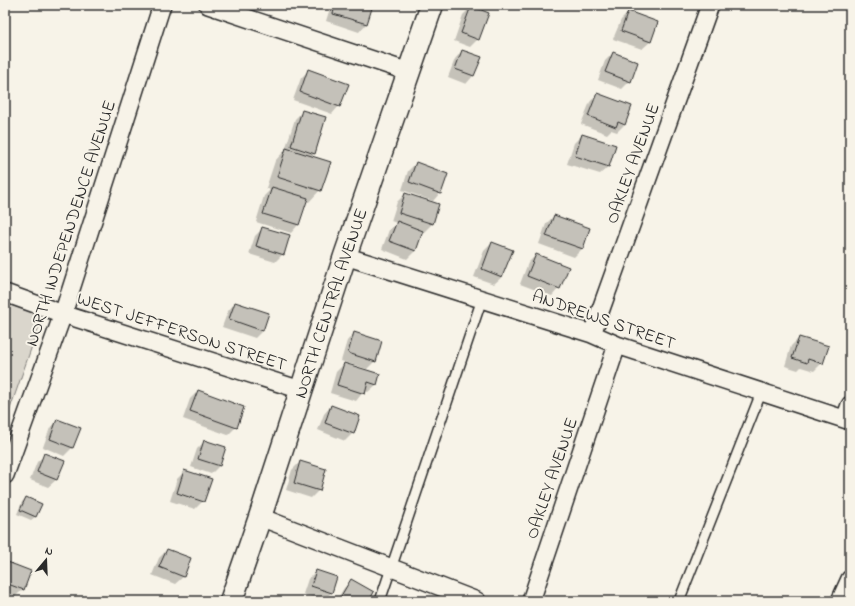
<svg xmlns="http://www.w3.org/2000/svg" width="855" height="606" viewBox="0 0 855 606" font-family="'Indie Flower',sans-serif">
	<rect width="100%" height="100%" fill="#f7f3e8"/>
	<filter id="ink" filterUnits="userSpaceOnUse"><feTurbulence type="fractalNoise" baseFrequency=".025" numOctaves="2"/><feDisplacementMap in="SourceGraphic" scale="8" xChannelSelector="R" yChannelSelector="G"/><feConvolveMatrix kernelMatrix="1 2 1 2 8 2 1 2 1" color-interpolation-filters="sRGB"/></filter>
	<g filter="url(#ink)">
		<path fill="#dad6cc" stroke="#82807c" d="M5,303L31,312L38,318L39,326L5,423Z"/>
		<path fill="#0003" d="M331,5H372L366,24L359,32L326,21Z
			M471,7L478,39L470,47L454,41L463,15Z
			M629,12L650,42L642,49L613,39L621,20Z
			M462,51L473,76L466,84L448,77L455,59Z
			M613,53L630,81L622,89L598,80L605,61Z
			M309,70L339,106L332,114L293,100L301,78Z
			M597,94L625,124L617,132L611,130L607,134L581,124L590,102Z
			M303,111L314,154L311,157L320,190L309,202L306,201L298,225L291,233L256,222L264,196L270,190L266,188L275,161L285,150L295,119Z
			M582,135L608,167L600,174L567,164L574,143Z
			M416,163L440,193L433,201L402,190L408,171Z
			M405,194L438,205L432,224L424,232L422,231L415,251L407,259L382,249L389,230L397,223L391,221L397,202Z
			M554,216L589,229L582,249L574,257L539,244L546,224Z
			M263,228L283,254L275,262L249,254L255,236Z
			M492,243L502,277L494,284L474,277L484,251Z
			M536,255L559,288L552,296L520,284L528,263Z
			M235,303L263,330L255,338L222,327L228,311Z
			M354,333L375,361L367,369L341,361L347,341Z
			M799,338L822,363L814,371L801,367L798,370L785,366L791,346Z
			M344,364L376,385L368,392L364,391L356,401L330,393L336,372Z
			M198,391L236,427L228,435L183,419L190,399Z
			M331,406L353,433L345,441L318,430L324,414Z
			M58,420L79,429L72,448L64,456L43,447L50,428Z
			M205,441L225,448L219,466L211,474L191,467L197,449Z
			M45,455L56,480L48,487L30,480L37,462Z
			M300,462L319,490L311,498L286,490L292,470Z
			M185,471L203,501L195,509L170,501L177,479Z
			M26,498L40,505L35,517L31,520L17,514L22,502Z
			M167,550L190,559L183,577L175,584L152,575L159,558Z
			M5,562L23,589L15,597L5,593Z
			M316,571L336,578L331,593L323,601L303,594L308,579Z
			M352,580L367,601H336L344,588Z"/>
		<path fill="#c4c1b9" stroke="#2b2b2b" d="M335,5H373L367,24L333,14Z
			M471,6L489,13L479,40L461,33Z
			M628,11L658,22L651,42L621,31Z
			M462,50L482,57L474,76L455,69Z
			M613,52L638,62L631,82L605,72Z
			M308,69L349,84L340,107L300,92Z
			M597,93L632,106L625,125L618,122L616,127L588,116Z
			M302,110L326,117L315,154L291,146Z
			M582,134L616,145L609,167L575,156Z
			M286,148L331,162L321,191L277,177Z
			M416,162L448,174L441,194L409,182Z
			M272,187L308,198L299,225L263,214Z
			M405,193L439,204L433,224L399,213Z
			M554,215L590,228L583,249L546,236Z
			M397,221L423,231L416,251L389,241Z
			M262,227L290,235L284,255L256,246Z
			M492,242L513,250L502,277L482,269Z
			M536,254L569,267L560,289L527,276Z
			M235,302L269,313L263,331L229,319Z
			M354,332L382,341L376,362L348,353Z
			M799,337L829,346L823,364L808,359L807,363L792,358Z
			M344,363L380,374L377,385L368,382L365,394L337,385Z
			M198,390L244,407L237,428L190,411Z
			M331,405L360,416L354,434L325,423Z
			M57,419L81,428L73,448L50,439Z
			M204,440L226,447L220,466L198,459Z
			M44,453L65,461L57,480L37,472Z
			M300,461L326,469L320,491L294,483Z
			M184,470L212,479L204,502L177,493Z
			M26,497L42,504L36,517L20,510Z
			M167,549L191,558L184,577L159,567Z
			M5,561L31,571L24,590L5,583Z
			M316,570L337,577L332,593L311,586Z
			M351,579L374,592L369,601H338Z"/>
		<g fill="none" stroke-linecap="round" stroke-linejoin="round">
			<g stroke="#2b2b2b" stroke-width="12">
				<path id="service" d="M380,601L482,299
					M679,601L761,393"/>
			</g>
			<g stroke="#2b2b2b" stroke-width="20">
				<path id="minor" d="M208,5L409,72
					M345,256L592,334L617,345L850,421
					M5,293L63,314L301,390
					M592,334L710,5
					M845,419L850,405
					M5,475L63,314L162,5
					M260,517L477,601
					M531,601L617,345
					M840,601L850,579"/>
			</g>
			<g stroke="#2b2b2b" stroke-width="25">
				<g id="secondary">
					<path id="s1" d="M231,601L260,517L345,256L432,5"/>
				</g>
			</g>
			<use href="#service" stroke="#f7f3e8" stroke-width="9"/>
			<use href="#minor" stroke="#f7f3e8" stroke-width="17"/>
			<use href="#secondary" stroke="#f7f3e8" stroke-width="22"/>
		</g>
	</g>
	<g text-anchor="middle" stroke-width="4" stroke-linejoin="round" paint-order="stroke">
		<g font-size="18" fill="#2b2b2b" stroke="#f7f3e8">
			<text transform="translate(632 163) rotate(-70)" y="6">OAKLEY AVENUE</text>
			<text transform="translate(70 223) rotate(-72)" y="6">NORTH INDEPENDENCE AVENUE</text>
			<text dy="6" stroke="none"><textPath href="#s1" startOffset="314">NORTH CENTRAL AVENUE</textPath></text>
			<text transform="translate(604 319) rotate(19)" y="6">ANDREWS STREET</text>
			<text transform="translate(182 331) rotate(18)" y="6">WEST JEFFERSON STREET</text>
			<text transform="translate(551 478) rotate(-71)" y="6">OAKLEY AVENUE</text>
		</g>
	</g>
	<rect width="855" height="606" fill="none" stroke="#f7f3e8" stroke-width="20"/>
	<rect x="10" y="10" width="835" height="586" fill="none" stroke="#2b2b2b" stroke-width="1.5" filter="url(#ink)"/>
	<g transform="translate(46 560) rotate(19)" stroke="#f7f3e8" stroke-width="3" paint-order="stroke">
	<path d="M0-3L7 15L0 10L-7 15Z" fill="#2b2b2b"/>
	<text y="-6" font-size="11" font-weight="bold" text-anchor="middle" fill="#2b2b2b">N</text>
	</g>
</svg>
